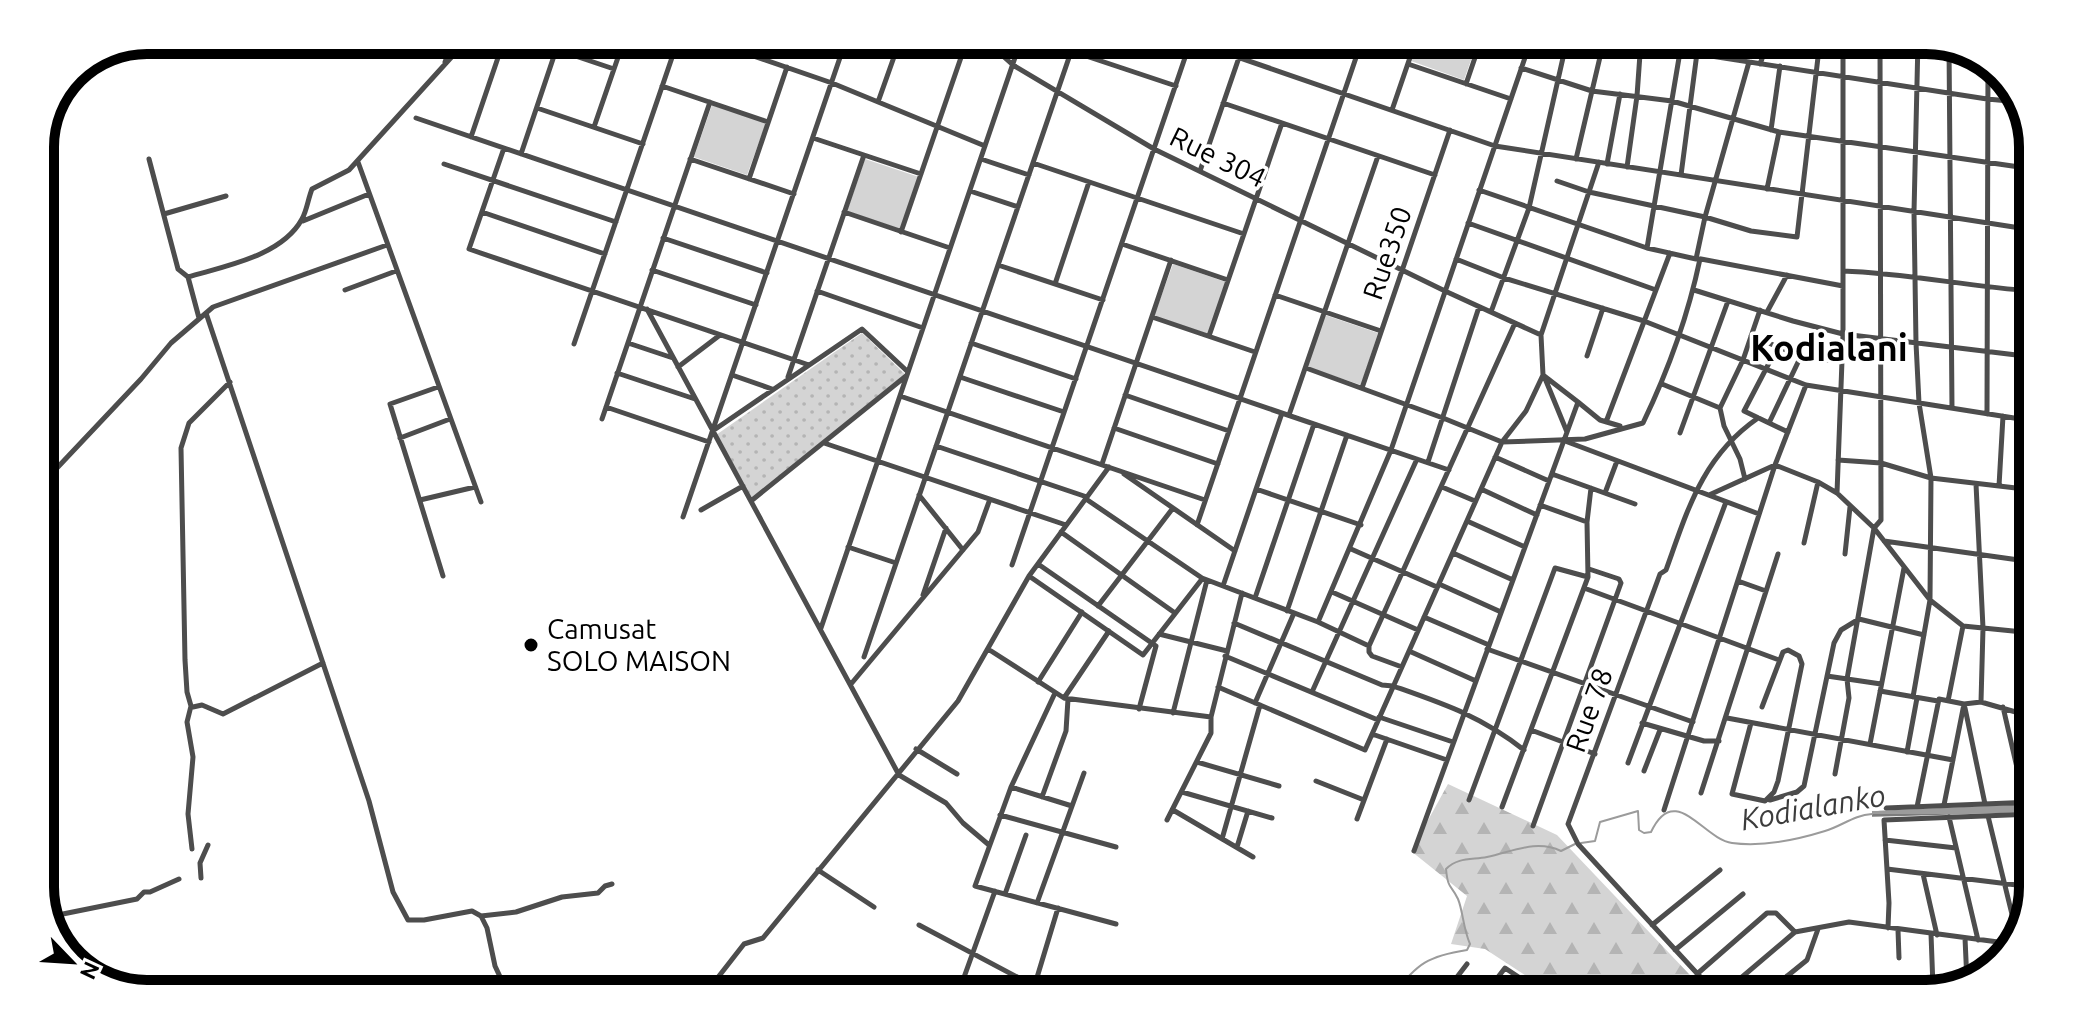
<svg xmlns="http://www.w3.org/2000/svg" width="2073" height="1034" viewBox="0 0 2073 1034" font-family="Ubuntu,sans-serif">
	<defs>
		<pattern id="forest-firs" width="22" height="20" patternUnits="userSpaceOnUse" patternTransform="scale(2)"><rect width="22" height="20" fill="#d4d4d4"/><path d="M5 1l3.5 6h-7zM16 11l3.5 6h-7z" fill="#b4b4b4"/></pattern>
		<pattern id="garden-dots" width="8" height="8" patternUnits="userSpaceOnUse" patternTransform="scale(2)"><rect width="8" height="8" fill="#d4d4d4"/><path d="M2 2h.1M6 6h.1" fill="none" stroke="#b4b4b4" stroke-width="1.8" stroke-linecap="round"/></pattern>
		<pattern id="water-rules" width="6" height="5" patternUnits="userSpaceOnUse" patternTransform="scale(2)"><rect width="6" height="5" fill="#9b9b9b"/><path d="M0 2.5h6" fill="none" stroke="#7c7c7c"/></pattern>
	</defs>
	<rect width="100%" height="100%" fill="#fff"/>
	<path fill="#d4d4d4" d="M1418,40H1478L1464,80L1411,61Z
		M712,105L766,123L747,175L694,157Z
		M865,159L919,177L900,229L847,211Z
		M1173,264L1226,282L1208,334L1154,316Z
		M1325,315L1378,333L1361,385L1307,367Z"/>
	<path fill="url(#forest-firs)" d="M1448,784L1557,835L1708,994H1554L1485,949L1451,944L1467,896L1411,851Z"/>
	<path fill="url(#garden-dots)" d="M862,333L905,374L751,499L716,435Z"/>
	<path fill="url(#water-rules)" d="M2033,804V812L1872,817V811Z"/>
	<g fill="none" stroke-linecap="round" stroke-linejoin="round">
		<path stroke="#9b9b9b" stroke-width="2" d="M1581,843L1595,841L1600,822L1638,811L1639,830L1644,833L1651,832C1675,781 1703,839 1732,843C1762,847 1796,840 1825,831C1842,826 1854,815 1872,814
			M1394,994C1417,963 1429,956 1467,950L1470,944C1463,928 1463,911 1458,899C1451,884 1448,890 1446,869C1458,857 1472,860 1487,857C1512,852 1536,839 1561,851L1575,844"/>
		<path stroke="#4d4d4d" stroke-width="5" d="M528,40L614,69
			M707,40L832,83L985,146
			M985,40L1013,65L1154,149L1445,291L1541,335
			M1188,40L1495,146L2033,230
			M1335,40L1359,48
			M1608,40L1987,99L2020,102
			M1949,45L1952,408
			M1071,51L1176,86
			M1714,56L1717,40
			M445,62L453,40
			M1408,64L1511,99
			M1760,64L1769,40
			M1521,68L1592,91L1672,101L1779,132L2033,169
			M1466,84L1481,40
			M662,86L768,122
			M878,102L900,40
			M1223,103L1435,175
			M537,108L643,144
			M1392,110L1416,40
			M416,118L1449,470
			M594,127L624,40
			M1771,130L1780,66
			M471,137L504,40
			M813,138L921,174
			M504,148L469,249L809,365
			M521,154L556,50
			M149,159L178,269L188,277L199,318
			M690,159L794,194
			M981,159L1029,175
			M1576,159L1604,40
			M358,162L481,502
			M1033,163L1244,234
			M444,164L616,222
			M1607,164L1620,94
			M1627,167L1637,96L1641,40
			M1200,171L1245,40
			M1681,175L1697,53
			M749,179L787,67
			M1557,181L1589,192L1705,217L1751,231L1797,237L1820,40
			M1767,189L1779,132
			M1479,190L1647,248L1696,259L1705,217L1749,62
			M970,191L1018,207
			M482,212L605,254
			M844,212L950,248
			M164,214L226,196
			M303,221L369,194
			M1468,223L1656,290
			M901,232L967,40
			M663,238L767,273
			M1122,244L1228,280
			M1647,248L1682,40
			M1456,259L1504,278L1644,321L1806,385L2033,421
			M1701,259L1843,286
			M998,265L1103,300
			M652,270L756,305
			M1843,271C1907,273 1969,287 2033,291
			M188,277C225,266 282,256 302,219C307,210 308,199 312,189L349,170L467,40
			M1055,284L1089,182
			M345,290L396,271
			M1694,290L1793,321L1843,334L2033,357
			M817,291L923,328
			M2024,291L2027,420
			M1275,295L1381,331
			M647,309L899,775L946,803L963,823L989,845
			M1491,312L1529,208L1567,40
			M1767,312L1787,275
			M206,313L369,801L393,892L408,920H424L472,911L481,916
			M1152,317L1255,352
			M1209,336L1282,123
			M1751,336L1801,356L1842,362
			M628,343L673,358
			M971,343L1076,379
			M574,344L678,40
			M1778,346L1744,411L1788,432
			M1587,356L1603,308
			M678,367L720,335
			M1306,368L1443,418L1502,442L1585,439L1643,423C1668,371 1688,316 1700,259
			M617,373L695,399
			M732,375L772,389
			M1544,376L1567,432
			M788,377L864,155
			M960,377L1064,412
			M1662,384L1720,408
			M438,387L390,404L443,576
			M1362,388L1450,130
			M1125,395L1229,431
			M900,396L1205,500
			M1578,402L1600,420L1620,426
			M606,407L709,442
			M1987,414L1988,64
			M1289,415L1378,156
			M602,419L710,102
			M1606,422L1670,253
			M1769,423L1801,356
			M1114,428L1218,464
			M714,430L862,329L908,372
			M1680,433L1728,301
			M400,438L450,419
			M1565,441L1759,514
			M824,443L1066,525
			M936,446L1087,497
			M1495,457L1549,481
			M1838,460L1881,463L1931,478L2033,490
			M1428,462L1479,307
			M1102,464L1171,260
			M1124,474L1235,551
			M1552,474L1635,504
			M1745,479L1740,459L1724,426L1720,408L1743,360L1760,310
			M1976,484L1983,628L1981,702
			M40,486L141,379L171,343L213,307L387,245
			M1999,486L2003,416
			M1442,487L1475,501
			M1256,489L1361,525
			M1481,489L1537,515
			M2024,489L2025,561L2033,668
			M1605,493L1617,461
			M1837,493L1843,334V40
			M919,495L963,550
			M1709,495L1775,465L1818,482L1837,493L1874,528L1930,600L1963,626L2033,633
			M1086,499L1202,578L1318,622L1369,646
			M420,500L475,487
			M751,501L906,376
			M1540,505L1587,522
			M701,510L743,486
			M683,517L846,40
			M1467,521L1525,547
			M1197,525L1362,40
			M1061,532L1175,613
			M1884,541L2033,562
			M1804,543L1818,482
			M848,547L896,563
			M1351,549L1437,587
			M1453,553L1513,580
			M1845,554L1850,507
			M1038,564L1156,646L1139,709
			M1012,565L1191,40
			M1029,576L1143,655L1202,579
			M1738,581L1766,591
			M1439,584L1501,612
			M1223,586L1282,413
			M1584,588L1779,660
			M1332,592L1418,630
			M923,595L946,528
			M1255,598L1314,424
			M1098,606L1173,508
			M1287,611L1347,435
			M1424,617L1489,645
			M1318,622L1391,450L1531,40
			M1234,623L1382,685L1393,686C1444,704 1481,716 1524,750
			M821,628L1021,40
			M1159,634L1227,651
			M988,649L1064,698L1211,717
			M1487,649L1693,722
			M1409,651L1476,681
			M1225,656L1378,720
			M864,657L1075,40
			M1402,667L1372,656L1369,652V646L1515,323
			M1827,676L1881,684
			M1038,682L1082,612
			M851,684L978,532L990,499
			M1218,687L1365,750L1502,442L1526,411L1543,375L1541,335L1599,162
			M1880,691L1938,701
			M1312,692L1417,459
			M1055,693L1011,787L975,886L1116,924
			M1913,697L1930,600L1931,478L1919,403L1916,343L1914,212L1918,40
			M1064,698L1109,631
			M1948,701L1963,626
			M1255,703L1294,613
			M193,707L202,705L223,714L323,663
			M2003,707L2033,837
			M1965,708L1985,804
			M1173,713L1207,580
			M1379,717L1453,742
			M1727,718L1953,760
			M1642,723L1704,741H1719
			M1751,723L1732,794L1765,801L1774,792L1778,781L1802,664L1799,656L1788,650L1783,652L1762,707
			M1531,730L1595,754
			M1372,734L1447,760
			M1870,744L1904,568
			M916,749L957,774
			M1907,752L1917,698
			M1197,762L1279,786
			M1628,763L1726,502
			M1644,771L1660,730
			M1835,774L1849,698L1847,679L1874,528L1881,520L1880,40
			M1316,781L1364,800
			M1011,787L1072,806
			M1182,792L1272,818
			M1701,793L1778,554
			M1042,797L1066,731L1068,699
			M1469,800L1555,568L1588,577
			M1770,800L1797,792L1804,786L1834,643L1841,630L1859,619L1924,635
			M1944,805L1964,704
			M1502,807L1588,577L1587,522L1591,488
			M1917,807L1939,699L1964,704L1981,702L2033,717
			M1886,808L2033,802
			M1173,810L1253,857
			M1664,810L1775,465L1806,385
			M1000,815L1116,847
			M1988,816L2018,939
			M1949,817L1978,940
			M1357,819L1387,739
			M1167,820L1211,733V717L1242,593
			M1533,826L1621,583L1619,579L1589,569
			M1222,839L1260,705
			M1885,840L1956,848
			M1237,847L1248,811
			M192,849L188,814L193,757L187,722L191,706L187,692L185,660L181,448L189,423L230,382
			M1414,851L1578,402L1543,375
			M1887,869L2033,887
			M818,870L874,907
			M1923,874L1937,935
			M201,878L200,863L208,845
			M1005,894L1026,835
			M1037,903L1084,773
			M48,917L137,899L144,892H150L179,879
			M919,925L1034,986
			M1652,925L1720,870
			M1888,928L1889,903L1884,820L2033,814
			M1898,930L1899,958
			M1931,934L1933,987
			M1965,938L1967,982
			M1999,942L2000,960
			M1675,950L1743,894
			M1697,974L1767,913H1776L1795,932
			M1787,976L1802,994
			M1835,978L1847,994
			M508,994L495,966L487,928L481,916L516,912L562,897L598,893L605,886L612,884
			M705,994L744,944L763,938L958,701L1029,576L1109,467
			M895,994L898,989L907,994
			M958,994L995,891
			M1032,994L1058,908
			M1444,994L1467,964
			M1485,994L1505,968L1544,994
			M1524,994L1531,985
			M1716,994L1578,844L1568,824L1660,574L1666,570C1688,509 1702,457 1758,418
			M1722,994L1795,932L1849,922L2013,944
			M1765,994L1807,960L1818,929"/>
	</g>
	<circle fill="#000" stroke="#fff" stroke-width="3" cx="531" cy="645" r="8"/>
	<g text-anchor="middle" stroke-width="7" stroke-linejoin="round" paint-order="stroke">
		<g font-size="28" fill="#000" stroke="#fff">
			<text transform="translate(1218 157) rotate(26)" y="10">Rue 304</text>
			<text transform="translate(1387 253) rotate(-71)" y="10">Rue350</text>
			<text transform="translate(1589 710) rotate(-70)" y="10">Rue 78</text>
		</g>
		<g font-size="28" fill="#000" stroke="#fff" text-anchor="start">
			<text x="547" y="639">Camusat<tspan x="547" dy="32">SOLO MAISON</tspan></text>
		</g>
		<g font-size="30" font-style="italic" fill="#3c3c3c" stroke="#fff">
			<text transform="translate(1813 808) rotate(-10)" y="10">Kodialanko</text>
		</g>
		<g font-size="36" font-weight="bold" fill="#000" stroke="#fff">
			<text x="1829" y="361">Kodialani</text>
		</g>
	</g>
	<path d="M0 0H2073V1034H0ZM147 54H1926A93 93 0 0 1 2019 147V887A93 93 0 0 1 1926 980H147A93 93 0 0 1 54 887V147A93 93 0 0 1 147 54Z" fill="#fff" fill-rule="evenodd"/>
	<path fill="none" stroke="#000" stroke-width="10" d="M147 54H1926A93 93 0 0 1 2019 147V887A93 93 0 0 1 1926 980H147A93 93 0 0 1 54 887V147A93 93 0 0 1 147 54Z"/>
	<g transform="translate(72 962) rotate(115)" stroke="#ffffff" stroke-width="6" paint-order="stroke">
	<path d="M0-6L14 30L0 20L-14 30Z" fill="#000000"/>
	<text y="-12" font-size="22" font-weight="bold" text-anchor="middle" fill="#000000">N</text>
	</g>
</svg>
